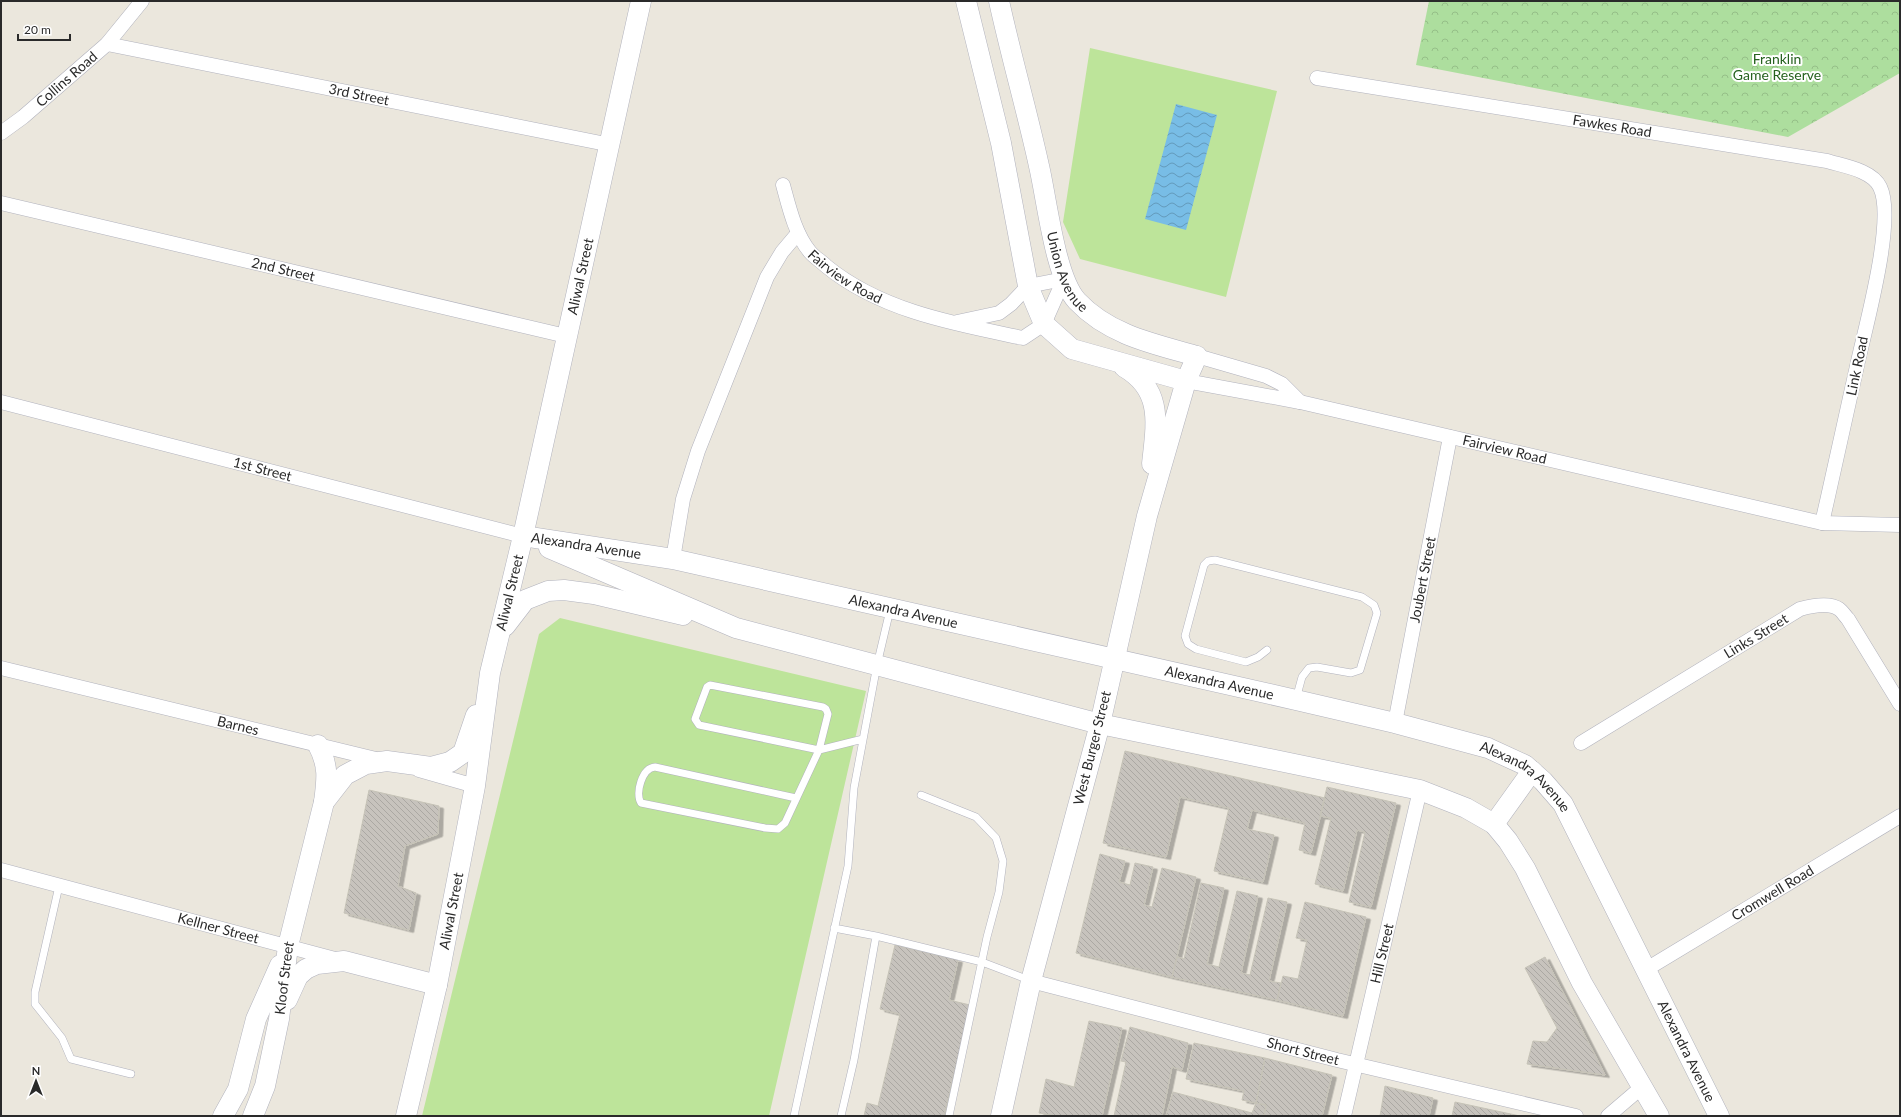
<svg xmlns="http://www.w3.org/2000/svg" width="1901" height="1117" viewBox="0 0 1901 1117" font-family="Lato,sans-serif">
	<defs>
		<pattern id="forest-crowns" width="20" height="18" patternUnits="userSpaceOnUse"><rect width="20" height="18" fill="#adde9e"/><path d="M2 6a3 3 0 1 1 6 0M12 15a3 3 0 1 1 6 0" fill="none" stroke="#95bf88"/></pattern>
		<pattern id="water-waves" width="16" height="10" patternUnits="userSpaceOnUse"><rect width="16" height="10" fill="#78bde6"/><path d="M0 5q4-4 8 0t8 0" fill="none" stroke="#639abb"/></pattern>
		<pattern id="building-back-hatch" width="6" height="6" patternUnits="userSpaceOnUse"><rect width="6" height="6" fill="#c7c3bd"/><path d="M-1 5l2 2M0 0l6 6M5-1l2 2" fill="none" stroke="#aba8a3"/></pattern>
		<filter id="shadow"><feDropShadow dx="4.5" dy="2.5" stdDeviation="0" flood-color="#0004"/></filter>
	</defs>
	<rect width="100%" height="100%" fill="#ebe7dd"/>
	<path fill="url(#forest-crowns)" d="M1429,1H1900V73L1788,137L1416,65Z"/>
	<path fill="#bde49a" d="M1090,48L1277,91L1226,297L1080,259L1063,222Z
		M560,618L866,691L769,1116H422L539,634Z"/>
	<path fill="url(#water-waves)" d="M1176,104L1217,115L1186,230L1145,219Z"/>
	<path fill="url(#building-back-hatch)" stroke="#c6c3b7" filter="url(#shadow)" d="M1125,751L1325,798L1311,853L1299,850L1305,823L1252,810L1247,829L1274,835L1263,882L1214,871L1229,808L1180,797L1166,857L1103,843Z
		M1327,787L1396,803L1371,907L1349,902L1365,832L1357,830L1343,891L1315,884L1331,818L1320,816Z
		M369,790L439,806L438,834L405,846L398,886L416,893L409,930L344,913Z
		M1100,854L1125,861L1119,882L1130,885L1135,863L1153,867L1144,905L1152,907L1162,868L1196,877L1172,977L1076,953Z
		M1201,883L1224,888L1207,964L1219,967L1237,891L1258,896L1241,973L1250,975L1268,898L1287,902L1269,981L1281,983L1277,1000L1172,977L1177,957L1184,959Z
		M1305,902L1366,917L1343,1016L1277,1000L1283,976L1298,979L1307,940L1296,938Z
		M895,945L958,960L949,1000L970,1005L944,1116H864L867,1103L878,1106L900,1014L880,1009Z
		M1545,957L1605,1075L1527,1064L1533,1041L1547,1042L1557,1028L1525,968Z
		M1089,1021L1122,1028L1102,1116H1058L1039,1113L1046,1079L1074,1087Z
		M1130,1027L1188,1043L1182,1070L1172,1067L1162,1116H1114L1126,1062L1121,1061Z
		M1194,1043L1265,1058L1256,1103L1242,1100L1244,1091L1186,1079Z
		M1265,1058L1332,1075L1322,1116H1264L1266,1105L1256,1103Z
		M1385,1086L1433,1098L1429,1116H1380Z
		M1173,1092L1252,1113L1256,1103L1266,1105L1264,1116H1166Z
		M1455,1102L1520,1116H1452Z"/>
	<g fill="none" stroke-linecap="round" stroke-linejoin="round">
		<g stroke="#b1b2bd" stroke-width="8">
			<path id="lane" d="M1267,650L1258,657L1246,662L1196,649L1188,644L1185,636L1204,565L1208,561L1215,560L1362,597L1374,605L1377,613L1360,670L1351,673L1317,667L1309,668L1302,677L1296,699
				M921,795L976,817L996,838L1003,861L999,892L987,937L949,1116
				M796,798L655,767C642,768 635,793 641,803L765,828L778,829L785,823L819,750L828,714L826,709L823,707L710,685L707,687L695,719L699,725L819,750L863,739
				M59,886L35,992V1004L62,1038L71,1059L131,1074
				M834,928L876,936L982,962L1029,980
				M794,1116L848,866L854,788L877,665L890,610
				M841,1116L854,1060L876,936"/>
		</g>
		<g stroke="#b1b2bd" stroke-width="15">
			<g id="street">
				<path id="s1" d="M107,44L611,145"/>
				<path id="s2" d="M1317,78L1827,161C1843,166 1872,170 1880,187C1896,220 1865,328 1857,366C1845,419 1834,471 1822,523"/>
				<path id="s3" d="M1,133L23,117L107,44L142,1"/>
				<path id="s4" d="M783,185C789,207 795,234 810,252C814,257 821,261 826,266C881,311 955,324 1023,338L1044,324L1064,279"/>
				<path id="s5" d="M1,203L566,336"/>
				<path d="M957,322L999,313L1011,304L1028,286L1064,279"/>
				<path d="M1197,356L1266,376L1282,384L1300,402"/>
				<path id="s6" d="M1186,381L1300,402L1822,523L1900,525"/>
				<path id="s7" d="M1,402L523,536"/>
				<path d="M673,559L683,499L698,451L767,277L782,252L798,233"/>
				<path id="s8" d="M1,668L380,760"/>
				<path id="s9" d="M1395,723L1450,437"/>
				<path id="s10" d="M1581,743L1800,609C1811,606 1829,602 1839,609C1842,611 1845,616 1848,619L1900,704"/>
				<path d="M419,770L475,786"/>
				<path id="s11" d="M1,870L335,959"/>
				<path id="s12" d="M1645,970L1900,816"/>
				<path id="s13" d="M1031,981L1337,1060L1576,1116"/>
				<path id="s14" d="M1344,1116L1420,790"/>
				<path d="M1608,1116L1642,1087"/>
			</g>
		</g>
		<g stroke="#b1b2bd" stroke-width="21">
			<g id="secondary">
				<path d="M966,1L1001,143L1028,286L1044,324L1072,349L1186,381"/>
				<path id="s15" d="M999,1C1011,56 1027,111 1039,166C1047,200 1055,277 1077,301C1109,335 1154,344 1197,356L1186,381L1147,516L1100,724L1031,981L1001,1116"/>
				<path d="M1124,367C1164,390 1156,425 1152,464"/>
				<path id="s16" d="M523,536L673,559L1296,700L1395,723L1488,748L1525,765L1543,781L1563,804L1719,1116"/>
				<path d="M549,548L736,628L1100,724L1420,790L1466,808L1494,824L1508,841L1525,868L1582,983L1659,1116"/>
				<path d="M505,626L525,600L548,591L564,590L594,594L683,615"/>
				<path d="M318,745C329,766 327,779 324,802"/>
				<path d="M1494,824L1532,771"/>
				<path d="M287,1000L298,976L306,969L317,964L344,961L437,985"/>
				<path d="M223,1116L238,1089L256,1019L280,965"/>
				<path id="s17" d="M253,1116L265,1086L279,1019L288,946L324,802L345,775L366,764L387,761L431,767L450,762L463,753L476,715"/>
				<path id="s18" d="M406,1116L437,985L475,786L490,673L523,536L641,1"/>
			</g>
		</g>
		<use href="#lane" stroke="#fff" stroke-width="7"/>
		<use href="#street" stroke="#fff" stroke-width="14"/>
		<use href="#secondary" stroke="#fff" stroke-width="20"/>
	</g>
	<g text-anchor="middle" stroke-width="4" stroke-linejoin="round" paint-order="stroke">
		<g font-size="14" fill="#26621f" stroke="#fff">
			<text x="1777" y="64">Franklin<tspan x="1777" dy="16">Game Reserve</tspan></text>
		</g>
		<g font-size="14" fill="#2a2a2a" stroke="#fff">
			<text dy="5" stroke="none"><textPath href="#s3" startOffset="85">Collins Road</textPath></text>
			<text dy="5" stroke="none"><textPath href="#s1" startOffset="257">3rd Street</textPath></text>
			<text dy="5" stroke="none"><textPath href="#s2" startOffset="299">Fawkes Road</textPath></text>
			<text dy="5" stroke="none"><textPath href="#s15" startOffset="280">Union Avenue</textPath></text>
			<text dy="5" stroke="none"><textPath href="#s5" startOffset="290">2nd Street</textPath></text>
			<text dy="5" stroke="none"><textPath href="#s4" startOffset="116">Fairview Road</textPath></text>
			<text dy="5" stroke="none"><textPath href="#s18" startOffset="858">Aliwal Street</textPath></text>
			<text transform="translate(1857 366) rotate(-78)" y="5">Link Road</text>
			<text dy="5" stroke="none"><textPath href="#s6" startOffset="326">Fairview Road</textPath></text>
			<text dy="5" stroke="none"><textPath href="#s7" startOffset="270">1st Street</textPath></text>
			<text dy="5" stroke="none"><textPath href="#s16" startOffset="64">Alexandra Avenue</textPath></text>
			<text dy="5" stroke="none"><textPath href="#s9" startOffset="146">Joubert Street</textPath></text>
			<text dy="5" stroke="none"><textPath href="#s18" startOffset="534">Aliwal Street</textPath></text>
			<text dy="5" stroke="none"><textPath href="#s16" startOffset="388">Alexandra Avenue</textPath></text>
			<text dy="5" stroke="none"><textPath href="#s10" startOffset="205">Links Street</textPath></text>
			<text dy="5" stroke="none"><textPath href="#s16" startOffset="712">Alexandra Avenue</textPath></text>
			<text dy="5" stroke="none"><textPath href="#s8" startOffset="244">Barnes</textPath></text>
			<text transform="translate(1092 748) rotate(-76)" y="5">West Burger Street</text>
			<text dy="5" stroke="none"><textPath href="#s16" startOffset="1036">Alexandra Avenue</textPath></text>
			<text dy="5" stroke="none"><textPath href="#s12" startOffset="149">Cromwell Road</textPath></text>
			<text dy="5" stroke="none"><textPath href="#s18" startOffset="210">Aliwal Street</textPath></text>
			<text dy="5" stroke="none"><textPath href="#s11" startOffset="225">Kellner Street</textPath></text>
			<text dy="5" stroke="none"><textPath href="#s14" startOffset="167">Hill Street</textPath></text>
			<text dy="5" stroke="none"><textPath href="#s17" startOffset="142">Kloof Street</textPath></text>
			<text dy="5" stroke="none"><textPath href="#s13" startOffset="281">Short Street</textPath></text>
			<text dy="5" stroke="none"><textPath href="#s16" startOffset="1360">Alexandra Avenue</textPath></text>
		</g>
	</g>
	<rect width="1901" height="1117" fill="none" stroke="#2a2a2a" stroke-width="4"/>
	<g transform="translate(36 1081)" stroke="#ffffff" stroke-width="3" paint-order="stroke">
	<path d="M0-3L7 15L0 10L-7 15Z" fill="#2a2a2a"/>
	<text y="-6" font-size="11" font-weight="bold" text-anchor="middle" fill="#2a2a2a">N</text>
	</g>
	<path d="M18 34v6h52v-6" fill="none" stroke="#2a2a2a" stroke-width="2"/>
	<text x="24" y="34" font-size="12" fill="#2a2a2a" stroke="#ffffff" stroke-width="3" paint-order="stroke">20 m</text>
</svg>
